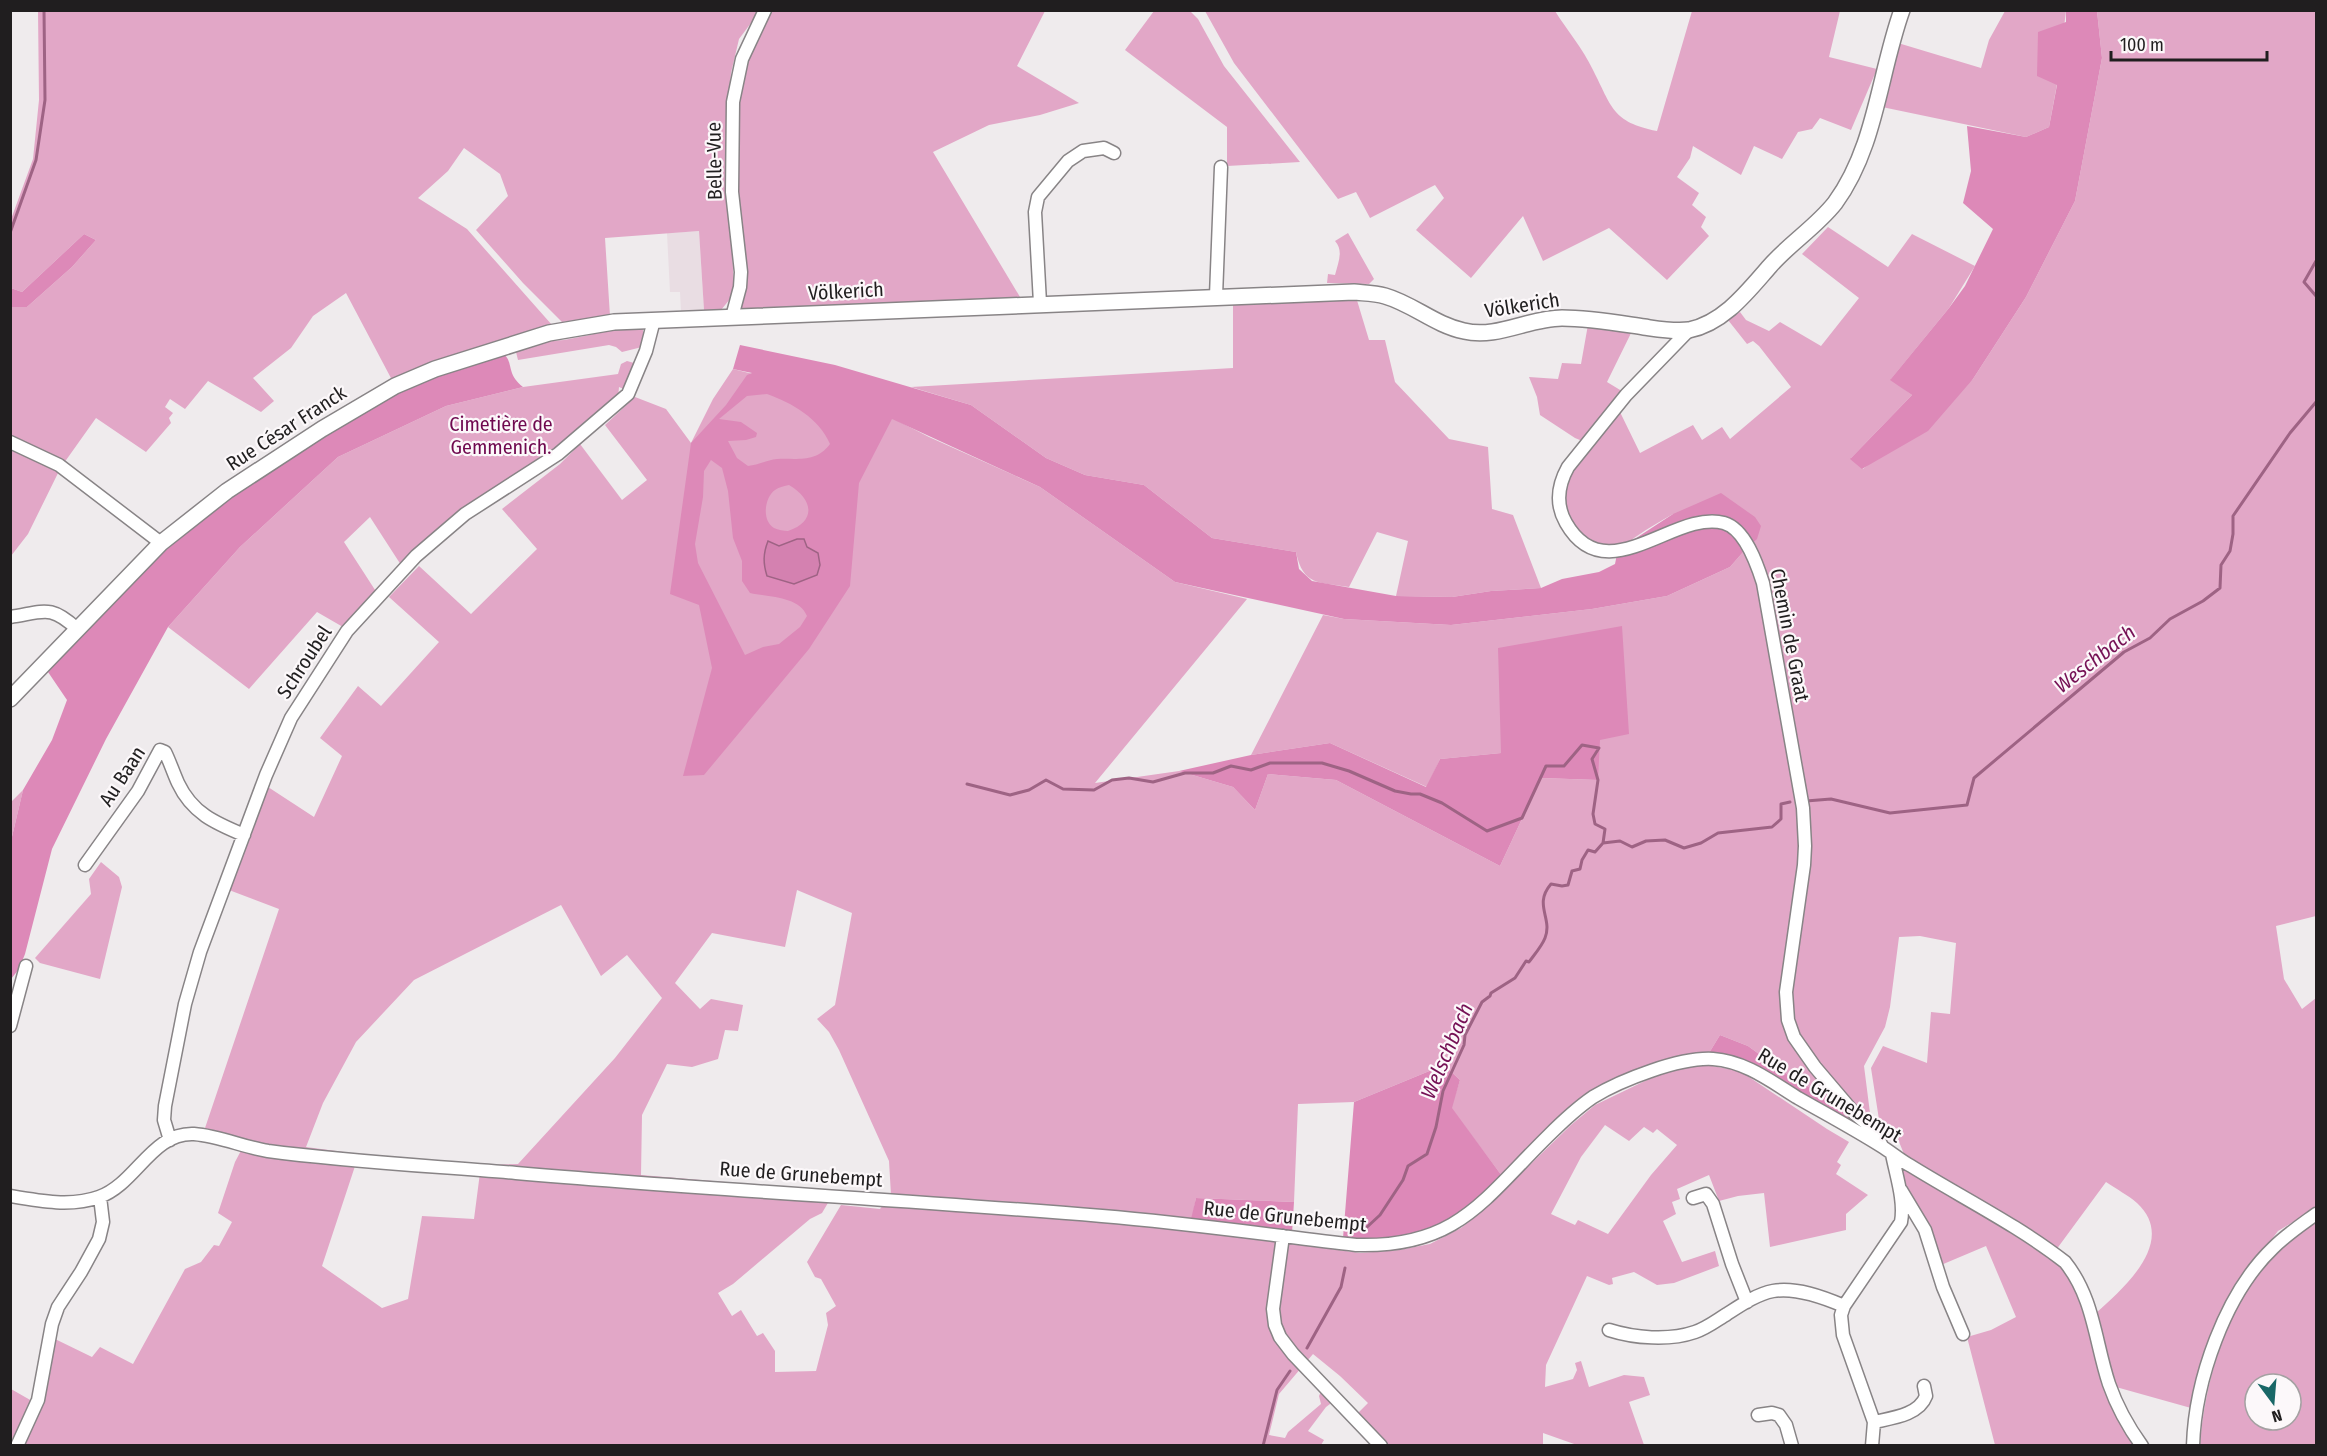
<svg xmlns="http://www.w3.org/2000/svg" width="2327" height="1456" viewBox="0 0 2327 1456" font-family="'Fira Sans Condensed',sans-serif">
	<rect width="100%" height="100%" fill="#efebed"/>
	<path fill="#e9dde3" d="M699,231L704,310L681,311L680,292H670L667,233Z"/>
	<path fill="#e2a7c7" fill-rule="evenodd" d="M38,11H760L739,39L731,73L726,138L734,287L730,299L721,310H704L699,231L605,238L610,316L562,322L523,283L476,230L508,196L500,174L464,148L448,171L418,198L467,229L552,325L441,360L392,380L346,293L313,316L291,348L253,378L274,401L261,412L208,381L185,409L170,399L165,407L173,413L169,418L171,423L146,452L96,418L64,463L11,440V307H27L72,267L96,240L84,234L22,292L11,288L10,222L33,159L39,100Z
		M770,11H1045L1017,66L1079,103L1040,115L989,125L933,152L1020,297L740,310C736,221 720,88 770,11Z
		M1154,11H1190L1198,19L1224,66L1300,162L1227,166V127L1125,50Z
		M1205,11H1555C1567,30 1583,49 1593,70C1612,107 1612,122 1657,131L1692,11H1840L1829,57L1877,69L1851,130L1820,118L1812,129L1798,132L1782,159L1754,146L1741,175L1693,146L1690,158L1677,177L1699,193L1692,205L1706,217L1701,227L1709,236L1667,280L1609,228L1543,261L1523,216L1471,278L1416,230L1444,198L1435,185L1370,218L1356,192L1338,199L1234,63Z
		M2005,11H2066L2057,84L2049,127L2026,137L1882,107L1898,43L1981,68L1989,40Z
		M2097,11H2316V916L2276,926L2284,979L2302,1009L2316,998V1208L2278,1231L2232,1292L2191,1408L2116,1387L2096,1313C2124,1288 2178,1241 2137,1203C2128,1195 2116,1189 2106,1182L2056,1250L1915,1164L1904,1154L1897,1137L1880,1126L1871,1068L1883,1046L1927,1063L1931,1012L1950,1014L1956,943L1920,936L1899,937L1890,1007L1885,1027L1864,1066L1870,1113L1867,1118C1845,1098 1800,1048 1793,1020C1786,992 1794,960 1798,933C1805,887 1812,843 1807,796L1759,558L1673,514C1661,521 1648,528 1637,536C1633,538 1629,543 1625,544C1593,554 1562,525 1564,493C1566,475 1581,458 1592,445L1575,438L1540,415L1537,397L1529,377L1558,379L1562,363L1581,364L1589,319L1635,325L1607,382L1630,396L1619,410L1640,453L1693,425L1702,440L1722,427L1730,439L1791,387L1759,346L1753,341L1747,344L1728,320L1740,312L1746,320L1769,331L1780,322L1821,346L1859,298L1802,254L1828,227L1888,267L1912,234L1975,266L1949,308L1891,379L1912,395L1851,458L1863,469L1973,379L2026,297L2075,201L2102,58Z
		M1348,233L1374,279L1369,284L1327,283L1328,274L1335,275C1338,263 1344,251 1335,241Z
		M1356,297L1369,340H1385L1395,382L1449,439L1488,447L1492,509L1513,515L1541,588L1491,591L1452,597L1396,596L1408,541L1377,532L1349,587C1319,582 1303,586 1296,552L1212,538L1144,485L1085,475L1046,458L971,405L911,387L1233,368V300Z
		M642,327L645,338L642,347L622,352L616,347L609,345L518,360L516,352L518,348L536,342L564,340L590,335L609,328Z
		M627,361L634,363V371L626,390L619,387L618,398C586,425 553,454 517,477C476,504 432,526 401,565L370,517L344,542L377,593L343,627L317,612L249,689L168,627L240,547L338,457L446,406L523,387L618,374L621,364Z
		M733,369L859,401L929,437L1040,487L1175,582L1247,599L1095,783L1179,771L1233,787L1255,810L1268,774L1336,780L1500,866L1541,778L1598,780L1501,753L1440,759L1427,787L1330,743L1251,755L1323,615L1344,619L1451,625L1592,609L1667,596L1730,567L1744,551L1758,581L1799,814V870L1781,995L1782,1024L1796,1051L1821,1085L1812,1088L1799,1083L1748,1046L1720,1035L1709,1053L1694,1055L1607,1083L1502,1176L1451,1108L1460,1080L1444,1065L1354,1102L1298,1104L1294,1202L1196,1198L1192,1219L1220,1222L1289,1243L1360,1253L1399,1250L1430,1244L1461,1228L1480,1213L1571,1125L1595,1105L1647,1080L1679,1068L1701,1064L1740,1071L1827,1129L1849,1142L1837,1162L1841,1165L1836,1174L1868,1195L1846,1214V1230L1770,1247L1764,1193L1738,1196L1719,1201L1709,1175L1677,1189L1680,1199L1672,1202L1676,1214L1663,1221L1682,1262L1715,1251L1719,1266L1674,1283L1657,1285L1634,1272L1612,1278L1613,1284L1609,1285L1587,1276L1546,1365L1545,1387L1573,1379L1577,1370L1575,1363L1581,1361L1589,1387L1624,1375L1644,1377L1650,1395L1629,1402L1644,1445H1577L1543,1433V1445H1389L1358,1413L1368,1403L1340,1376L1313,1354L1279,1394L1269,1435L1285,1438L1288,1432L1321,1404L1319,1396L1322,1389L1334,1401L1326,1407L1308,1431L1324,1440L1321,1445L20,1446L42,1404L51,1369L55,1339L92,1357L100,1347L133,1364L185,1269L201,1262L214,1245L219,1246L232,1222L218,1213L235,1162L245,1143L204,1131L279,909L229,890L268,787L314,817L342,756L320,738L358,686L381,706L439,642L389,597L419,566L471,614L537,549L502,509L560,464L580,444L622,500L647,480L605,425L635,397L666,409L691,443L713,399ZM797,890L852,913L835,1005L817,1019L829,1032L839,1050L889,1161L891,1195L880,1209L841,1205L807,1262L815,1277L821,1279L836,1306L826,1313L828,1325L816,1371L775,1372V1351L763,1333L757,1336L741,1310L732,1316L718,1293L733,1284L810,1219L822,1213L835,1191L641,1175L642,1115L667,1064L692,1067L718,1059L725,1030L738,1031L743,1005L711,999L700,1009L675,983L712,933L785,947ZM561,905L601,976L627,955L662,998L615,1058L518,1164L481,1165L474,1219L422,1216L408,1299L382,1308L322,1266L359,1154L306,1147L323,1103L356,1042L414,980ZM1605,1125L1629,1141L1644,1127L1653,1133L1657,1129L1677,1145L1651,1175L1608,1234L1578,1220L1575,1225L1551,1214L1581,1157Z
		M11,446L60,469L28,534L11,556Z
		M23,790L11,841V802Z
		M101,862L119,877L122,887L100,979L40,963L35,958L91,894L89,879Z
		M1904,1168L2017,1237L2059,1265L2075,1285L2085,1310L2102,1379L2113,1410L2135,1445H1995L1967,1337L1991,1330L2016,1317L1986,1246L1941,1265L1902,1184L1900,1170Z
		M2316,1221V1445L2200,1446C2205,1376 2229,1303 2276,1251C2287,1239 2304,1230 2316,1221ZM2255,1384H2291V1420H2255Z
		M11,1389L32,1401L11,1441Z"/>
	<path fill="#dd89b8" fill-rule="evenodd" d="M2066,11H2097L2102,58L2075,201L2026,297L1973,379L1928,431L1862,469L1850,459L1912,395L1890,380L1949,308L1965,286L1993,229L1963,203L1971,171L1967,126L2026,137L2049,127L2057,85L2037,76L2038,32L2066,22Z
		M84,234L96,240L72,267L27,307H11V288L22,292Z
		M740,345L835,365L971,405L1046,458L1085,475L1144,485L1212,538L1296,552L1299,569L1312,581L1396,596L1452,597L1491,591L1541,588L1562,579L1599,572L1615,564L1619,544H1627L1673,514L1721,493L1755,517L1761,526L1757,539L1744,551L1730,567L1667,596L1592,609L1451,625L1344,619L1175,582L1040,487L892,419L859,483L850,586L809,649L704,775L683,776L712,668L699,605L670,594L691,443L726,405L747,375L752,373L733,369ZM767,394C792,403 819,418 830,444C816,463 798,458 777,459C767,460 758,465 748,466L737,458L728,441L746,440L756,437L757,433L741,422L719,419L747,396ZM711,460L722,468L728,491L733,538L742,561V581L750,593C768,597 799,596 807,616L800,627L779,644L763,647L745,655L698,563L695,544L703,497L704,471ZM789,485C813,499 817,521 788,531C784,531 778,530 774,528C761,520 765,497 775,490C779,487 785,486 789,485Z
		M502,352C515,363 505,373 523,387L446,406L338,457L240,547L168,627L106,739L52,849L25,954L19,969L11,979V841L23,790L52,740L67,700L48,672L92,620L141,572L205,516L260,475L408,385Z
		M1622,626L1629,734L1600,740L1598,780L1541,778L1500,866L1336,780L1268,774L1255,810L1233,787L1179,771L1251,755L1330,743L1426,787L1440,759L1501,753L1498,648Z
		M1720,1035L1748,1046L1799,1083L1812,1088L1821,1085L1866,1130L1725,1055L1709,1053Z
		M1444,1065L1460,1080L1452,1108L1502,1176L1475,1204L1432,1231L1376,1240L1343,1238L1354,1102Z
		M1196,1198L1294,1202L1292,1233L1191,1219Z"/>
	<path fill="#d481b0" stroke="#9e6384" stroke-width="1.5" d="M797,539H804L807,547L818,553L820,565L817,575L794,584L767,576C763,563 763,554 768,541L779,546Z"/>
	<g fill="none" stroke-linecap="round" stroke-linejoin="round">
		<path stroke="#9e6384" stroke-width="3" d="M10,233L36,160L45,100L44,10
			M2316,261L2304,282L2316,296
			M967,784L1010,795L1029,790L1046,780L1063,789L1094,790L1112,780L1129,778L1153,782L1185,773H1213L1231,766L1251,770L1270,763H1322L1349,771L1395,791L1411,794H1420L1442,803L1487,831L1522,818L1546,766H1564L1582,745L1599,748L1592,759L1598,780L1593,814L1595,824L1605,829L1603,843
			M1806,801L1831,799L1890,813L1967,805L1974,778L2124,652L2150,638L2170,619L2203,601L2220,588L2221,565L2230,551L2233,534V516L2290,433L2316,402
			M1366,1228L1380,1215L1403,1180L1408,1166L1427,1154L1436,1127L1443,1091L1464,1045L1465,1035L1482,1002L1490,996L1491,993L1515,978L1526,961L1529,962C1534,955 1542,946 1545,938C1553,918 1533,905 1551,884L1562,886L1568,885L1572,871L1580,869L1582,860L1588,850L1595,852L1603,843L1620,841L1632,847L1646,841L1665,840L1684,848L1701,843L1718,833L1772,827L1781,819V804L1790,802
			M1307,1348L1341,1287L1345,1268
			M1263,1446L1277,1390L1290,1371"/>
		<g stroke="#888486" stroke-width="15">
			<path id="minor" d="M1216,296L1221,167
				M1040,303L1035,212L1038,197L1068,161L1083,151L1104,148L1114,153
				M732,317L740,287L741,272L732,192L733,102L742,59L765,10
				M1689,330L1626,395L1568,467C1558,485 1555,504 1566,523C1606,593 1675,509 1724,523C1745,529 1757,564 1763,583L1803,808L1805,846L1804,865L1786,992L1788,1020L1794,1037L1815,1067L1855,1114L1873,1129L1882,1146
				M10,442L59,465L161,543
				M10,617C44,612 50,604 77,629
				M85,865L138,791L160,750L165,752C170,762 173,772 178,783C192,813 215,823 244,835
				M10,1026L26,966
				M170,1140L164,1120L165,1106L185,1004L200,952L266,775L291,718L347,631L416,556L465,514L558,454L628,394L646,351L654,320
				M1901,1190L1925,1230L1943,1287L1963,1334
				M10,1196C39,1201 71,1207 99,1197C136,1184 152,1132 194,1134C220,1136 243,1147 268,1151C350,1162 434,1166 516,1173C711,1190 907,1200 1102,1216C1187,1223 1271,1235 1356,1245C1457,1248 1483,1200 1548,1136C1562,1122 1577,1108 1593,1097C1621,1080 1680,1057 1713,1059C1745,1061 1772,1082 1798,1098C1826,1114 1854,1129 1881,1146C1891,1152 1900,1160 1911,1166C1961,1197 2019,1226 2065,1262C2094,1298 2095,1342 2109,1384C2116,1404 2129,1428 2142,1446
				M1693,1198L1706,1194L1713,1204L1732,1264L1747,1302
				M1283,1236L1273,1309L1275,1325L1280,1337L1293,1354L1381,1446
				M1609,1330C1634,1338 1669,1341 1695,1332C1707,1328 1717,1320 1727,1314C1741,1305 1757,1294 1773,1291C1796,1287 1823,1297 1844,1306
				M1758,1415L1772,1413L1779,1415L1786,1425L1792,1446
				M1874,1422C1892,1418 1919,1415 1926,1396L1924,1386
				M17,1446L38,1400L52,1324L58,1307L81,1272L99,1239L103,1222L100,1197
				M1872,1446L1874,1422L1843,1335L1841,1315L1844,1306L1901,1222C1905,1201 1896,1175 1892,1154
				M2193,1446C2195,1380 2225,1294 2273,1248C2286,1235 2301,1225 2316,1214"/>
		</g>
		<g stroke="#888486" stroke-width="18">
			<path id="major" d="M10,699L161,543L227,491L322,429L395,386L435,369L549,333L614,322L1354,292C1364,293 1375,293 1385,296C1413,304 1435,325 1464,331C1497,339 1529,318 1562,318C1589,318 1617,323 1644,327C1658,329 1674,332 1689,330C1724,323 1748,291 1770,266C1790,243 1816,227 1835,203C1876,147 1879,74 1902,10"/>
		</g>
		<use href="#minor" stroke="#fff" stroke-width="12"/>
		<use href="#major" stroke="#fff" stroke-width="15"/>
	</g>
	<g text-anchor="middle" stroke-width="4.5" stroke-linejoin="round" paint-order="stroke">
		<g font-size="20" fill="#201e1f" stroke="#fcf8fa">
			<text transform="translate(714 161) rotate(-91)" y="7">Belle-Vue</text>
			<text transform="translate(846 291) rotate(-3)" y="7">Völkerich</text>
			<text transform="translate(1522 305) rotate(-9)" y="7">Völkerich</text>
			<text transform="translate(286 428) rotate(-33)" y="7">Rue César Franck</text>
			<text transform="translate(1790 635) rotate(79)" y="7">Chemin de Graat</text>
			<text transform="translate(304 662) rotate(-57)" y="7">Schroubel</text>
			<text transform="translate(122 776) rotate(-57)" y="7">Au Baan</text>
			<text transform="translate(1830 1095) rotate(31)" y="7">Rue de Grunebempt</text>
			<text transform="translate(801 1174) rotate(4)" y="7">Rue de Grunebempt</text>
			<text transform="translate(1285 1216) rotate(6)" y="7">Rue de Grunebempt</text>
		</g>
		<g font-size="20" fill="#6f084f" stroke="#fcf8fa">
			<text x="501" y="431">Cimetière de<tspan x="501" dy="23">Gemmenich.</tspan></text>
		</g>
		<g font-size="21" font-style="italic" fill="#751155" stroke="#fcf8fa">
			<text transform="translate(2095 659) rotate(-38)" y="7">Weschbach</text>
			<text transform="translate(1447 1051) rotate(-67)" y="7">Welschbach</text>
		</g>
	</g>
	<rect width="2327" height="1456" fill="none" stroke="#201e1f" stroke-width="24"/>
	<g transform="translate(2273 1402) rotate(164)"><circle r="28" fill="#fcf8fa" stroke="#a4a1a2" stroke-width="1.5"/>
	<path d="M0-4.5L10 22L0 15L-10 22Z" fill="#196767"/>
	<text y="-9" font-size="16" font-weight="bold" text-anchor="middle" fill="#201e1f">N</text>
	</g>
	<path d="M2111 51v9h156v-9" fill="none" stroke="#201e1f" stroke-width="3"/>
	<text x="2120" y="51" font-size="18" fill="#201e1f" stroke="#fcf8fa" stroke-width="4.5" paint-order="stroke">100 m</text>
</svg>
